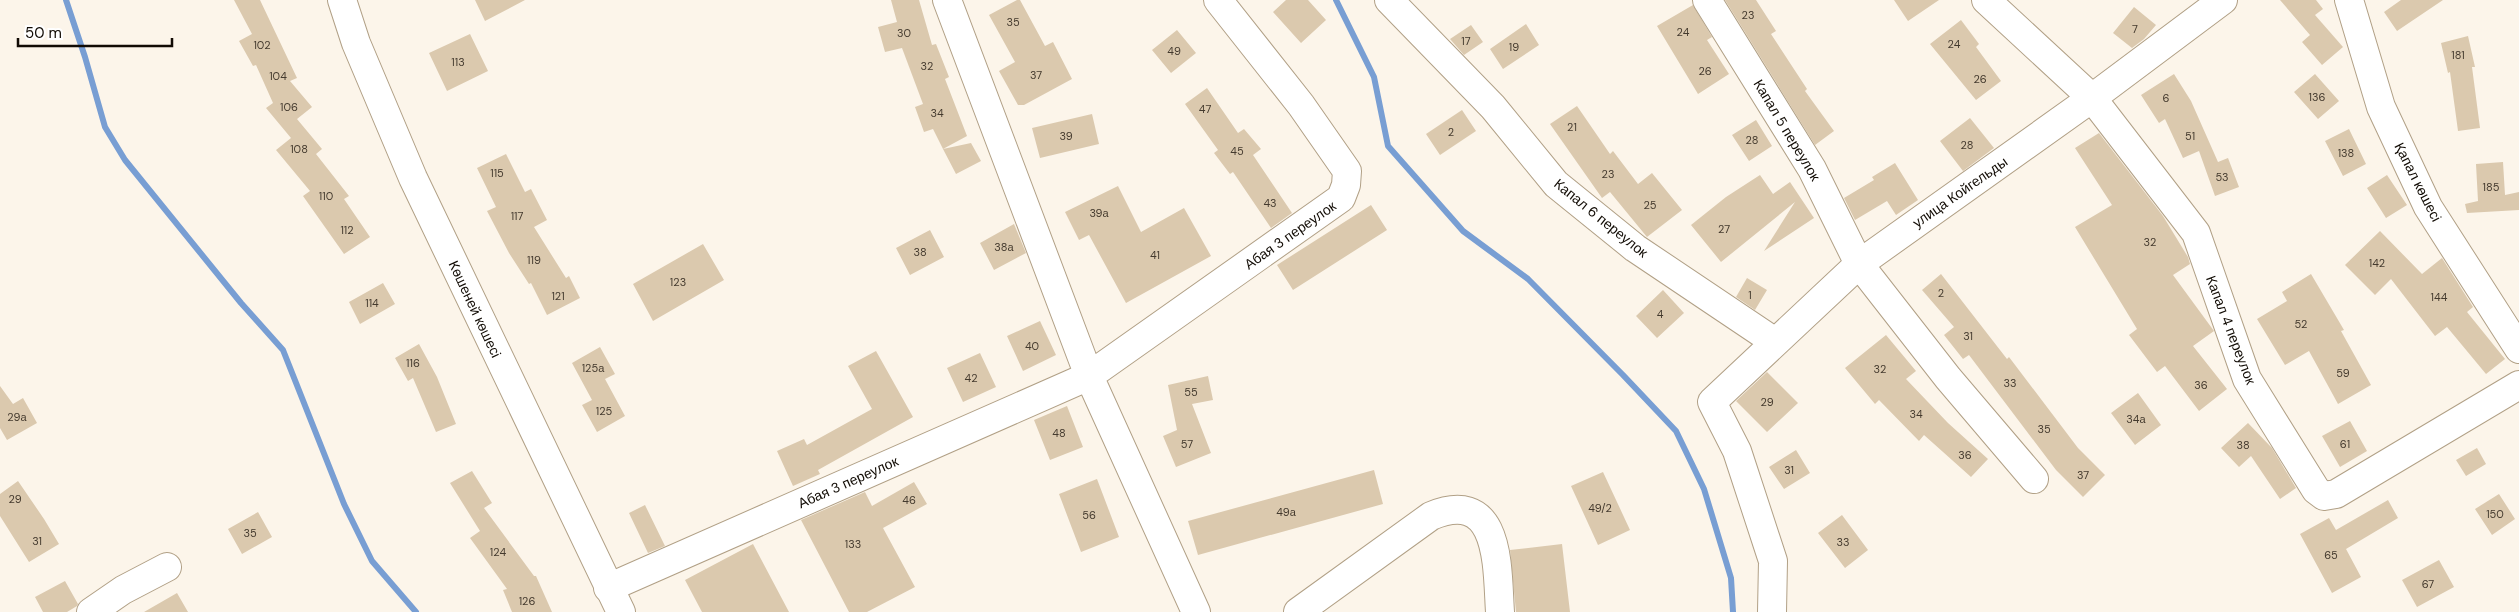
<svg xmlns="http://www.w3.org/2000/svg" width="2519" height="612" viewBox="0 0 2519 612" font-family="'DM Sans',sans-serif">
	<rect width="100%" height="100%" fill="#fcf5ea"/>
	<g fill="none" stroke-linecap="round" stroke-linejoin="round">
		<path stroke="#789ed3" stroke-width="6" d="M66,0L85,57L105,127L125,160L241,303L283,350L344,504L372,561L416,612
			M1336,0L1374,77L1388,146L1463,231L1528,279L1623,375L1676,431L1704,489L1731,578L1733,612"/>
	</g>
	<path fill="#dbc9ae" d="M234,0H260L297,78L290,81L312,107L297,119L322,149L316,154L349,196L344,199L370,237L344,254L303,196L310,191L276,150L291,138L266,108L273,103L256,65L253,66L239,41L252,34Z
		M475,0H525L485,21Z
		M891,0H919L932,45L936,44L949,77L945,79L967,136L943,149L933,129L924,132L915,107L923,104L902,48L885,52L878,27L897,22Z
		M1017,0H1020L1045,46L1053,42L1072,79L1024,105H1018L999,71L1015,62L989,15Z
		M1286,0H1308L1326,20L1301,43L1273,12Z
		M1725,0H1756L1776,31L1771,34L1807,89L1805,91L1834,131L1815,145Z
		M1894,0H1939L1908,21Z
		M2280,0H2316L2323,9L2315,15L2343,47L2322,65L2302,42L2310,35Z
		M2401,0H2443L2397,31L2384,12Z
		M1693,5L1712,37L1707,40L1729,74L1698,94L1657,26Z
		M2134,7L2156,25L2144,39L2132,48L2113,33Z
		M1961,20L1979,44L1976,47L2001,81L1976,100L1930,44Z
		M1526,24L1539,45L1503,69L1490,49Z
		M1471,25L1483,42L1464,55L1450,39Z
		M1177,30L1196,53L1171,73L1152,50Z
		M470,34L488,71L447,91L429,53Z
		M2468,36L2475,67H2472L2480,128L2458,131L2450,72L2448,73L2441,43Z
		M2174,74L2191,101L2218,162L2228,158L2239,187L2215,196L2199,151L2183,158L2165,119L2159,123L2141,95Z
		M2315,74L2339,101L2318,119L2294,92Z
		M1207,88L1238,133L1244,129L1261,149L1253,155L1292,213L1271,228L1233,172L1230,174L1214,153L1218,150L1185,104Z
		M1577,106L1610,154L1613,151L1638,184L1652,173L1682,210L1647,237L1610,192L1602,198L1550,124Z
		M1462,110L1476,131L1440,155L1426,134Z
		M1092,114L1099,144L1040,158L1032,128Z
		M1970,118L1994,148L1963,171L1940,141Z
		M1756,120L1772,146L1749,161L1732,135Z
		M2349,129L2366,164L2343,176L2325,141Z
		M2099,133L2163,216L2188,257L2190,264L2173,275L2214,331L2193,346L2227,389L2199,411L2165,366L2157,372L2129,335L2137,329L2075,227L2112,205L2075,148Z
		M971,143L981,161L956,174L943,149Z
		M506,154L525,192L531,189L547,220L534,227L566,278L569,276L580,298L547,315L531,283L529,284L509,253L487,211L496,207L477,168Z
		M2503,162L2505,195L2519,192V210L2467,213L2465,204L2478,201L2476,164Z
		M1895,163L1918,200L1896,215L1887,201L1855,220L1844,198L1874,180L1872,177Z
		M1760,175L1773,194L1790,182L1814,218L1764,251L1795,202L1721,262L1691,225L1726,197Z
		M2387,175L2407,205L2386,218L2367,188Z
		M1118,186L1141,232L1184,208L1211,256L1126,303L1089,235L1079,240L1065,212Z
		M1371,205L1387,230L1293,290L1277,265Z
		M1014,224L1026,253L994,270L980,243Z
		M930,230L944,257L910,275L896,248Z
		M2380,231L2422,274L2442,258L2473,307L2467,312L2505,359L2486,374L2447,327L2435,336L2391,279L2375,295L2345,265Z
		M703,244L724,280L653,321L633,284Z
		M1941,274L2007,359L2009,357L2078,448L2105,475L2083,497L2056,470L1969,355L1963,359L1944,335L1954,327L1922,290Z
		M2311,274L2344,330L2341,331L2371,385L2338,404L2309,351L2285,365L2257,319L2287,301L2282,292Z
		M1747,278L1767,290L1755,310L1736,297Z
		M383,283L395,304L360,324L349,302Z
		M1663,290L1684,313L1657,338L1636,316Z
		M1040,321L1056,355L1023,371L1007,336Z
		M1886,335L1916,371L1906,379L1948,423L1988,459L1971,477L1924,435L1919,441L1879,400L1875,404L1845,368Z
		M419,344L437,377L456,424L436,432L413,378L408,381L395,358Z
		M600,347L615,374L605,379L625,416L597,432L582,405L592,400L572,363Z
		M876,351L913,417L818,470L820,474L793,486L777,451L804,439L807,445L872,409L848,366Z
		M980,353L996,387L963,402L947,368Z
		M1767,372L1798,403L1767,432L1736,401Z
		M1208,376L1213,400L1192,404L1211,453L1176,467L1163,436L1177,430L1168,385Z
		M0,386L13,404L23,398L37,423L7,440L0,428Z
		M2138,393L2161,425L2135,445L2111,413Z
		M1067,406L1083,447L1050,460L1034,420Z
		M2350,421L2367,451L2340,467L2322,436Z
		M2248,423L2272,448L2296,488L2280,499L2251,456L2239,467L2221,448Z
		M2477,448L2486,464L2466,476L2456,460Z
		M1796,450L1810,473L1784,489L1769,467Z
		M1374,470L1383,504L1198,555L1188,521Z
		M472,471L492,503L484,508L534,576H536L552,612H512L503,590L507,589L470,538L480,531L450,483Z
		M1603,472L1630,530L1598,545L1571,486Z
		M1097,479L1119,537L1081,552L1059,494Z
		M18,481L44,519L59,544L29,562L0,516V494Z
		M914,482L927,504L883,528L915,587L867,612H849L801,520L865,492L872,506Z
		M2499,494L2515,519L2492,535L2475,509Z
		M2388,500L2398,518L2346,549L2361,577L2332,593L2300,534L2329,518L2336,530Z
		M645,505L665,546L648,553L629,513Z
		M258,512L272,537L242,554L228,529Z
		M1842,515L1868,550L1845,568L1818,533Z
		M753,544L789,612H702L685,580Z
		M1562,544L1570,612H1516L1510,550Z
		M2439,560L2454,587L2417,607L2402,580Z
		M65,581L78,604L77,606L67,612H43L35,597Z
		M177,593L188,612H144Z"/>
	<g fill="none" stroke-linecap="round" stroke-linejoin="round">
		<g stroke="#b1a086" stroke-width="30">
			<path id="minor" d="M947,0L1089,376L1196,612
				M1389,0L1493,107L1556,184L1635,248L1775,342
				M1707,0L1812,169L1859,264L1948,378L2034,479
				M1986,0L2092,98L2196,233L2247,379L2316,490L2324,496L2336,494L2519,385
				M2349,0L2381,107L2428,207L2519,349
				M608,588L1089,376L1341,198L1346,185L1347,171L1301,105L1218,0
				M91,612L123,590L167,567
				M1298,612L1431,516C1501,487 1497,567 1500,612
				M1772,612L1773,561L1737,451L1712,402L1859,264L2092,98L2223,0"/>
		</g>
		<g stroke="#b1a086" stroke-width="30">
			<path id="major" d="M342,0L356,43L413,178L621,612"/>
		</g>
		<use href="#minor" stroke="#fff" stroke-width="28"/>
		<use href="#major" stroke="#fff" stroke-width="28"/>
	</g>
	<g text-anchor="middle" stroke-width="4" stroke-linejoin="round" paint-order="stroke">
		<g font-size="11" fill="#443a2e">
			<text x="1748" y="19">23</text>
			<text x="1013" y="26">35</text>
			<text x="2135" y="33">7</text>
			<text x="1683" y="36">24</text>
			<text x="904" y="37">30</text>
			<text x="1466" y="45">17</text>
			<text x="1954" y="48">24</text>
			<text x="262" y="49">102</text>
			<text x="1514" y="51">19</text>
			<text x="1174" y="55">49</text>
			<text x="2458" y="59">181</text>
			<text x="458" y="66">113</text>
			<text x="927" y="70">32</text>
			<text x="1705" y="75">26</text>
			<text x="1036" y="79">37</text>
			<text x="278" y="80">104</text>
			<text x="1980" y="83">26</text>
			<text x="2317" y="101">136</text>
			<text x="2166" y="102">6</text>
			<text x="289" y="111">106</text>
			<text x="1205" y="113">47</text>
			<text x="937" y="117">34</text>
			<text x="1572" y="131">21</text>
			<text x="1451" y="136">2</text>
			<text x="1066" y="140">39</text>
			<text x="2190" y="140">51</text>
			<text x="1752" y="144">28</text>
			<text x="1967" y="149">28</text>
			<text x="299" y="153">108</text>
			<text x="1237" y="155">45</text>
			<text x="2346" y="157">138</text>
			<text x="497" y="177">115</text>
			<text x="1608" y="178">23</text>
			<text x="2222" y="181">53</text>
			<text x="2491" y="191">185</text>
			<text x="326" y="200">110</text>
			<text x="1270" y="207">43</text>
			<text x="1650" y="209">25</text>
			<text x="1099" y="217">39а</text>
			<text x="517" y="220">117</text>
			<text x="1724" y="233">27</text>
			<text x="347" y="234">112</text>
			<text x="2150" y="246">32</text>
			<text x="1004" y="251">38а</text>
			<text x="920" y="256">38</text>
			<text x="1155" y="259">41</text>
			<text x="534" y="264">119</text>
			<text x="2377" y="267">142</text>
			<text x="678" y="286">123</text>
			<text x="1941" y="297">2</text>
			<text x="1750" y="299">1</text>
			<text x="558" y="300">121</text>
			<text x="2439" y="301">144</text>
			<text x="372" y="307">114</text>
			<text x="1660" y="318">4</text>
			<text x="2301" y="328">52</text>
			<text x="1968" y="340">31</text>
			<text x="1032" y="350">40</text>
			<text x="413" y="367">116</text>
			<text x="593" y="372">125а</text>
			<text x="1880" y="373">32</text>
			<text x="2343" y="377">59</text>
			<text x="971" y="382">42</text>
			<text x="2010" y="387">33</text>
			<text x="2201" y="389">36</text>
			<text x="1191" y="396">55</text>
			<text x="1767" y="406">29</text>
			<text x="604" y="415">125</text>
			<text x="1916" y="418">34</text>
			<text x="17" y="421">29а</text>
			<text x="2136" y="423">34а</text>
			<text x="2044" y="433">35</text>
			<text x="1059" y="437">48</text>
			<text x="1187" y="448">57</text>
			<text x="2345" y="448">61</text>
			<text x="2243" y="449">38</text>
			<text x="1965" y="459">36</text>
			<text x="1789" y="474">31</text>
			<text x="2083" y="479">37</text>
			<text x="15" y="503">29</text>
			<text x="909" y="504">46</text>
			<text x="1600" y="512">49/2</text>
			<text x="1286" y="516">49а</text>
			<text x="2495" y="518">150</text>
			<text x="1089" y="519">56</text>
			<text x="250" y="537">35</text>
			<text x="37" y="545">31</text>
			<text x="1843" y="546">33</text>
			<text x="853" y="548">133</text>
			<text x="498" y="556">124</text>
			<text x="2331" y="559">65</text>
			<text x="2428" y="588">67</text>
			<text x="527" y="605">126</text>
		</g>
		<g font-size="14" fill="#110b04" stroke="#fff">
			<text transform="translate(1787 130) rotate(59)" y="5">Капал 5 переулок</text>
			<text transform="translate(2418 182) rotate(63)" y="5">Қапал көшесі</text>
			<text transform="translate(1960 192) rotate(-35)" y="5">улица Койгельды</text>
			<text transform="translate(1601 218) rotate(39)" y="5">Капал 6 переулок</text>
			<text transform="translate(1290 235) rotate(-35)" y="5">Абая 3 переулок</text>
			<text transform="translate(475 309) rotate(65)" y="5">Көшеней көшесі</text>
			<text transform="translate(2231 330) rotate(69)" y="5">Капал 4 переулок</text>
			<text transform="translate(848 482) rotate(-24)" y="5">Абая 3 переулок</text>
		</g>
	</g>
	<path d="M18 38v8h154v-8" fill="none" stroke="#110b04" stroke-width="2.5"/>
	<text x="25" y="38" font-size="15" fill="#110b04" stroke="#ffffff" stroke-width="4" paint-order="stroke">50 m</text>
</svg>
